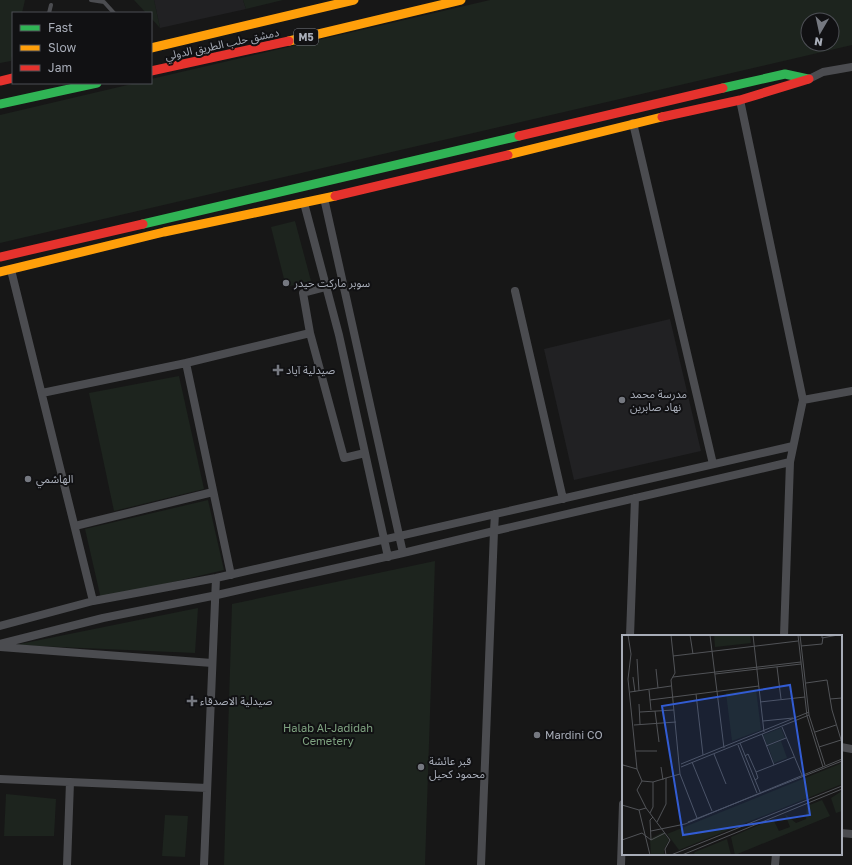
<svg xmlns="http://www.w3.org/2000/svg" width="852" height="865" viewBox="0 0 852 865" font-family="'Golos Text','Noto Sans Arabic',sans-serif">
	<rect width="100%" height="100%" fill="#171717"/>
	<path fill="#212123" d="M154,0H243L246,9L160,28Z
		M670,319L701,451L574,480L544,349Z"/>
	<path fill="#1d241e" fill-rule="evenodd" d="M0,0H25L22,13H13V51L11,61L0,63Z
		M134,0H154L160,28L151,18V13H146Z
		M243,0H283L246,9Z
		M490,0H852V45L0,243V115L136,83H151V79ZM808,20H832V44H808Z
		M295,221L311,281L286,287L271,227Z
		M179,376L204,489L114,511L89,393Z
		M208,500L224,570L101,599L85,529Z
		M435,561L425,865H224L232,604Z
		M198,608L195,653L15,645Z
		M6,794L56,799L54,836H4Z
		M165,815L188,816L185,857L162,856Z"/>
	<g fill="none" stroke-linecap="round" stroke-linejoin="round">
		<path stroke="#4b4c50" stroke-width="4" d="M91,0L104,2L114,13
			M49,13L51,5"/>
		<path stroke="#4b4c50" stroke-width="8" d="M809,79L823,72L852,67
			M740,100L803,400L790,462L784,636
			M633,123L713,464
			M324,198L403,553
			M304,203L339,335L388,557
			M11,270L93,601
			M515,291L563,499
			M310,333L344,458L365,453
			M186,363L310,333L303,293L326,287
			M42,393L186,363L231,575
			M803,400L852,391
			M75,526L213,492
			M0,626L93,601L216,578L793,446
			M630,636L635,498
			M0,644L103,618L217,595L403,553L494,531L790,462
			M0,647L212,663
			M841,747L852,749
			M0,779L207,788
			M841,833L852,834
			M67,865L70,782
			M204,865L216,578
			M481,865L494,531L495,514
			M621,865L623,804
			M775,865L776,854"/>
		<path stroke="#30b455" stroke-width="9" d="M723,88L785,74L808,79
			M0,104L97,83
			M143,224L519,136"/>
		<path stroke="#ff9f0a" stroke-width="9" d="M289,41L461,0
			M151,48L354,0
			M508,155L662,117
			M0,272L164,232L335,196"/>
		<path stroke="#e5322d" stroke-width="9" d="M151,71L289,41
			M0,81L13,78
			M662,117L740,100L809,79
			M519,136L723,88
			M335,196L508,155
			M0,257L143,224"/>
	</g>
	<g fill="#757880" stroke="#111113" stroke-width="1.5">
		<circle cx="286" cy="283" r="4"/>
		<path d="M276 364h4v4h4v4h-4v4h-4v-4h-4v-4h4z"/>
		<circle cx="622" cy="400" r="4"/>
		<circle cx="28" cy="479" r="4"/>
		<path d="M190 695h4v4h4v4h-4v4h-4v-4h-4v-4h4z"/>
		<circle cx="537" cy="735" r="4"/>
		<circle cx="421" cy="767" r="4"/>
	</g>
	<g text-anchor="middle" stroke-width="4" stroke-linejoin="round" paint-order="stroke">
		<rect fill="#111113" stroke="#7b7e86" stroke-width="1" x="294" y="29" width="24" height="16" rx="3"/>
		<g font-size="10" font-weight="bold" fill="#a8adb8">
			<text x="306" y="41">M5</text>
		</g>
		<g font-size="11" fill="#a8adb8" stroke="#111113">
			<text transform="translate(222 44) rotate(-12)" y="4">دمشق حلب الطريق الدولي</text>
		</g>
		<g font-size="11" fill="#a8adb8" stroke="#111113" text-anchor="start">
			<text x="294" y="287">سوبر ماركت حيدر</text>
			<text x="286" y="374">صيدلية آياد</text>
			<text x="630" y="398">مدرسة محمد<tspan x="630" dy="13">نهاد صابرين</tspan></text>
			<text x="36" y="483">الهاشمي</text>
			<text x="200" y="705">صيدلية الاصدقاء</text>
			<text x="545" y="739">Mardini CO</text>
			<text x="429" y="765">قبر عائشة<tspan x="429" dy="13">محمود كحيل</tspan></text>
		</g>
		<g font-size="11" fill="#7fa381" stroke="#111113">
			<text x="328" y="732">Halab Al-Jadidah<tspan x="328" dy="13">Cemetery</tspan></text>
		</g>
	</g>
	<g transform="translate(622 635)">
		<rect width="220" height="220" fill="#171717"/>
		<path d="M92,0H128L129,8L93,12ZM134,54L139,95L110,106L104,58ZM159,93L163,103L145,110L141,100ZM159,106L165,123L152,128L146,111ZM220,128V149L57,215L45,199ZM220,156V176L214,178L209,163ZM200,165L208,181L113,220L109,202L151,184L157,196L168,192L163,179L174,188L184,184L185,171ZM41,197L47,205L42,214V220H29L28,204ZM105,204L109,220H71L73,217Z" fill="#1d241e"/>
		<path fill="none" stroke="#515357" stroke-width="1" d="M6,0L9,19L6,44L15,134L20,146L15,155L24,173M49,0L53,38L49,45L58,139L75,183M68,0L71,19M88,0L102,113M131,0L142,97M176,0L185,81L201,132M178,0L187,80L203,130M200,0V3L216,0M179,11L200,9L201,2M51,21L176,6M15,24L17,56M155,32L159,64M34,34L36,53M93,39L179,29M11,42L13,57M51,42L179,27M184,48L205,45L210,75L220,108M27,55L29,75M8,57L49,51M74,59L81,120M208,64L220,63M28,65L137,51M138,67L183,62M17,69L18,89M33,76L37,107M18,77L52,75M141,86L171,83M12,90L54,87M160,92L180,140M193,97L214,90M140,99L152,130L172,122M118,108L138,157M116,110L135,158M144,111L164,103M197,112L219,105M14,116H35M92,119L104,149M123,121L126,119L134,137M70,127L90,176M59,129L187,77M1,130L15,134M39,132L41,145M59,132L187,80M133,145L136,143L134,137L152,130M20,146L31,147L44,143M0,170L17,175L28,220M17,175L24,173L48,205L43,214L44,220M28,178L31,172V147M35,187L44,169V143L58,139M66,187L220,126M29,196L63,189L220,124M0,205L20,198L29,205L43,198M29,205L28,185L31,182M49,220L220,151M60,220L220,154"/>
		<path fill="#325cd3" fill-opacity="0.15" stroke="#325cd3" stroke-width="2" d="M168,50L188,180L61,200L40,71Z"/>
		<rect width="220" height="220" fill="none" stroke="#a8adb8" stroke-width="2"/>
	</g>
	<rect x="12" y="12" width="140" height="72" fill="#111113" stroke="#4d4f55"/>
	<rect x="20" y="25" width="20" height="6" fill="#30b455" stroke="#4d4f55"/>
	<text x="48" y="32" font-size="12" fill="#a8adb8">Fast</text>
	<rect x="20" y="45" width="20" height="6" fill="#ff9f0a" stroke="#4d4f55"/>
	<text x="48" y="52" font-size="12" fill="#a8adb8">Slow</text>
	<rect x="20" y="65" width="20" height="6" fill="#e5322d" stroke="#4d4f55"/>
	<text x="48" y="72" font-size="12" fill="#a8adb8">Jam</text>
	<g transform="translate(820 32) rotate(189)"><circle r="19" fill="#111113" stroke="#4d4f55"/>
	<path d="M0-3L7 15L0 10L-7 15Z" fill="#757880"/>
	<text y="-6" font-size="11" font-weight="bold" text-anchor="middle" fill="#a8adb8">N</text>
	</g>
</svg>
